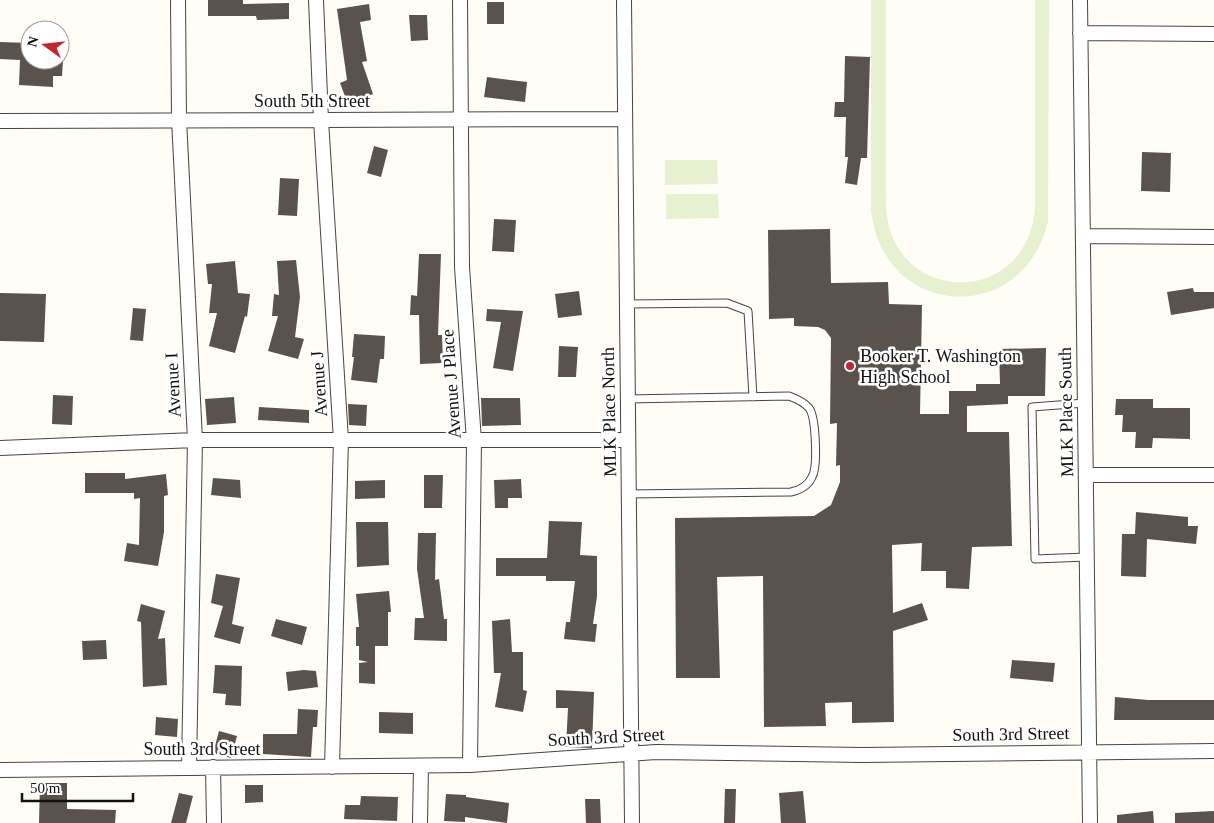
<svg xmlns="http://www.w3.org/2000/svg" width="1214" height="823" viewBox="0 0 1214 823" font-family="Georgia,serif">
	<rect width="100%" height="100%" fill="#fffdf5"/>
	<path fill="#e6f2cf" d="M871,0H886V208C893,307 1028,307 1035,208V0H1049L1048,222C1022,329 880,318 871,208Z
		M665,160H717L718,184L665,185Z
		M666,194H718L719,218L666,219Z"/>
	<path fill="#5a524d" d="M208,0H243V4L289,3V19L257,20L256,16H208Z
		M487,2H504V24H487Z
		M369,4L371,20L360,22L367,61L362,62L373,94L348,104L340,83L347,80L337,9Z
		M409,15H427L428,40L411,41Z
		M0,42L30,43V60H63L62,76H53V87L19,85L20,60L0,59Z
		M845,56L870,57L867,158H861L857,185L845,183L848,157H845L846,117H834L835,102H844Z
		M487,77L527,82L525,102L484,97Z
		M374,146L388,150L381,177L367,173Z
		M1142,152L1171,153L1170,192L1141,191Z
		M280,178L299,179L297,216L278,215Z
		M494,219L516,220L514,252L492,251Z
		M830,229L831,283L888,282L889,304L922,305L920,414H949V391H976V384H1000L999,349L1046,348L1045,396H1008V404L967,406V432H1009L1012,546L972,547L969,589L946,588V571H921L922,543L892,545L893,613L922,603L928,620L893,631L894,722L852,723V702L825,703L826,726L764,727L763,576L717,577L720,678H676L675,518L814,516L831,505L840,482V465L836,466L837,423L830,424L831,338L825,330L818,327L794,326V318L769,319L768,230Z
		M419,254H441L438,335H442L443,363L420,364L419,315H410L411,295L417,296Z
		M296,260L300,297L295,337L304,339L298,359L268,351L278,316H272L274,294L279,295L277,261Z
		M235,261L238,293L250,294L247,317L245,316L235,353L209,346L217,313H209L212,284H208L206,264Z
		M1193,288L1194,292H1214V308L1171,315L1167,292Z
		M579,291L582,315L558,318L555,294Z
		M0,293L46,294L44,342L0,341Z
		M133,308L146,309L143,341L130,340Z
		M487,309L523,311L513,371L493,368L501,322L486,321Z
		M354,334L385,336L384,359H380L377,383L351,380L354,357H352Z
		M559,346L578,347L576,377H558Z
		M53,395L73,396L72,425L52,424Z
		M234,397L236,423L207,425L205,399Z
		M481,398H520L521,425L482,426Z
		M1116,399H1153V408H1190V439L1153,438L1152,448H1135L1136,432H1122L1123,415H1115Z
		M348,404L367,405L366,426L349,425Z
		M259,407L309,410V423L258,420Z
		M85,473H125V479L166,474L168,495L164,496V532L158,566L124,561L127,543L139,545L140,498L134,499V493H85Z
		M424,475H443L442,508H424Z
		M213,478L240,480L241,498L211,495Z
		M521,479L522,498H508V508H495L494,480Z
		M385,480V498L355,499V481Z
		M1136,512L1188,517V526H1198L1196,544L1147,539L1146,577L1121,576L1122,534H1135Z
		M549,521L582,522L580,555L597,556V596L593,624H597L595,642L564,639L566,622H570L575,581H546V576H496V558H547Z
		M356,522H388L389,565L357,567Z
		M418,533H436L435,580L439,579L444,619H447V641L414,640L415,618H424L417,569Z
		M216,574L240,578L232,624L244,627L240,644L214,637L223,606L211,603Z
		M389,591L391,612H388V646H375V684L359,683V663L368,662L359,660V646H356V627H359L356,594Z
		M141,604L165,611L158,639L165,638L167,685L143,687L141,622L137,621Z
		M276,619L307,627L302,645L271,636Z
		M510,619L512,652H523V690L527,691L523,712L495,707L501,673H494L492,621Z
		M106,640L107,659L83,660L82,641Z
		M1012,660L1055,663L1053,682L1010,678Z
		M215,665L242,666L241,706L225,705L226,694L213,693Z
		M304,670L316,671L318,687L288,691L286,672Z
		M556,690L594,692L592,748L566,747L568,708H556Z
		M1115,697L1148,700H1214V720H1114Z
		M298,709L318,710L317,727H313L311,757L263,754V734H297Z
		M379,712L413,713V734L379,733Z
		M156,717L178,719L177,737L155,735Z
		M219,731L237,736L231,758L213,753Z
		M40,783H67V809L116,810L115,823H39Z
		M245,785H263V802L245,803Z
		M725,789H736L735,823H724Z
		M803,791L806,823H781L779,793Z
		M179,793L193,796L186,823H171Z
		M446,794L466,795V797L509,803L507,823L465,817V822L444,821Z
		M361,796L398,797L397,821L344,819L345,805H360Z
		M585,799H600L601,823H586Z
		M1153,811L1154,823H1117V815Z
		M1214,811V823H1175V813Z"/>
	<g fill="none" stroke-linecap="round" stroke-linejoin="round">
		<g stroke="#444" stroke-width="9">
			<path id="service" d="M626,304L727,303L748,311L753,397
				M627,399L789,396C797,399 804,402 809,408C816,417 818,467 812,477C808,486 800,490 791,492L628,494
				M1085,403L1032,407L1035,559L1087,557"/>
		</g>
		<g stroke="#444" stroke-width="16">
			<path id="minor" d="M178,0L179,119L195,440L189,768
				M316,0L321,120L341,440L332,767
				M460,0L462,267L474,441L470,765
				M624,0L632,823
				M1080,0L1090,823
				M1080,33L1214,34
				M0,121L624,119
				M1083,236L1214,237
				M0,448L195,440H628
				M1086,475H1214
				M213,767L214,823
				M0,770L470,765L656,752L862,755L1214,751
				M420,823L421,766"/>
		</g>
		<use href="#service" stroke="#fff" stroke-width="7"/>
		<use href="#minor" stroke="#fff" stroke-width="14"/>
	</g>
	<circle fill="#c4262e" stroke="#fff" stroke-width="2" cx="850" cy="366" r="5"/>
	<g text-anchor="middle" stroke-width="5" stroke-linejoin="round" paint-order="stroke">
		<g font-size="18" fill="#111" stroke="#fff">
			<text x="312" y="107">South 5th Street</text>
			<text transform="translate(319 384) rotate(-94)" y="6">Avenue J</text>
			<text transform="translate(451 384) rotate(-94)" y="6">Avenue J Place</text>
			<text transform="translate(173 385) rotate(-93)" y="6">Avenue I</text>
			<text transform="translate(609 412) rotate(-91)" y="6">MLK Place North</text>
			<text transform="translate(1066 412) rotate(-91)" y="6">MLK Place South</text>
			<text transform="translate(1011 734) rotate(-1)" y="6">South 3rd Street</text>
			<text transform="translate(606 737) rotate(-3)" y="6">South 3rd Street</text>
			<text x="202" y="755">South 3rd Street</text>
		</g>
		<g font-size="18" fill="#111" stroke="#fff" text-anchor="start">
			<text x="860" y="362">Booker T. Washington<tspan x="860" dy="21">High School</tspan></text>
		</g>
	</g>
	<g transform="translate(45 45) rotate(285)"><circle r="24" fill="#ffffff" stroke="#a0a0a0"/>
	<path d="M0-4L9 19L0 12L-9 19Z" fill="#c4262e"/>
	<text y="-8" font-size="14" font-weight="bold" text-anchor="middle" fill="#111111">N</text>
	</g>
	<path d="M22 793v8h111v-8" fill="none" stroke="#111111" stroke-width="2.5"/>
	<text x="30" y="793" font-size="15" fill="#111111" stroke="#ffffff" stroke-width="4" paint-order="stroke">50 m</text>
</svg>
